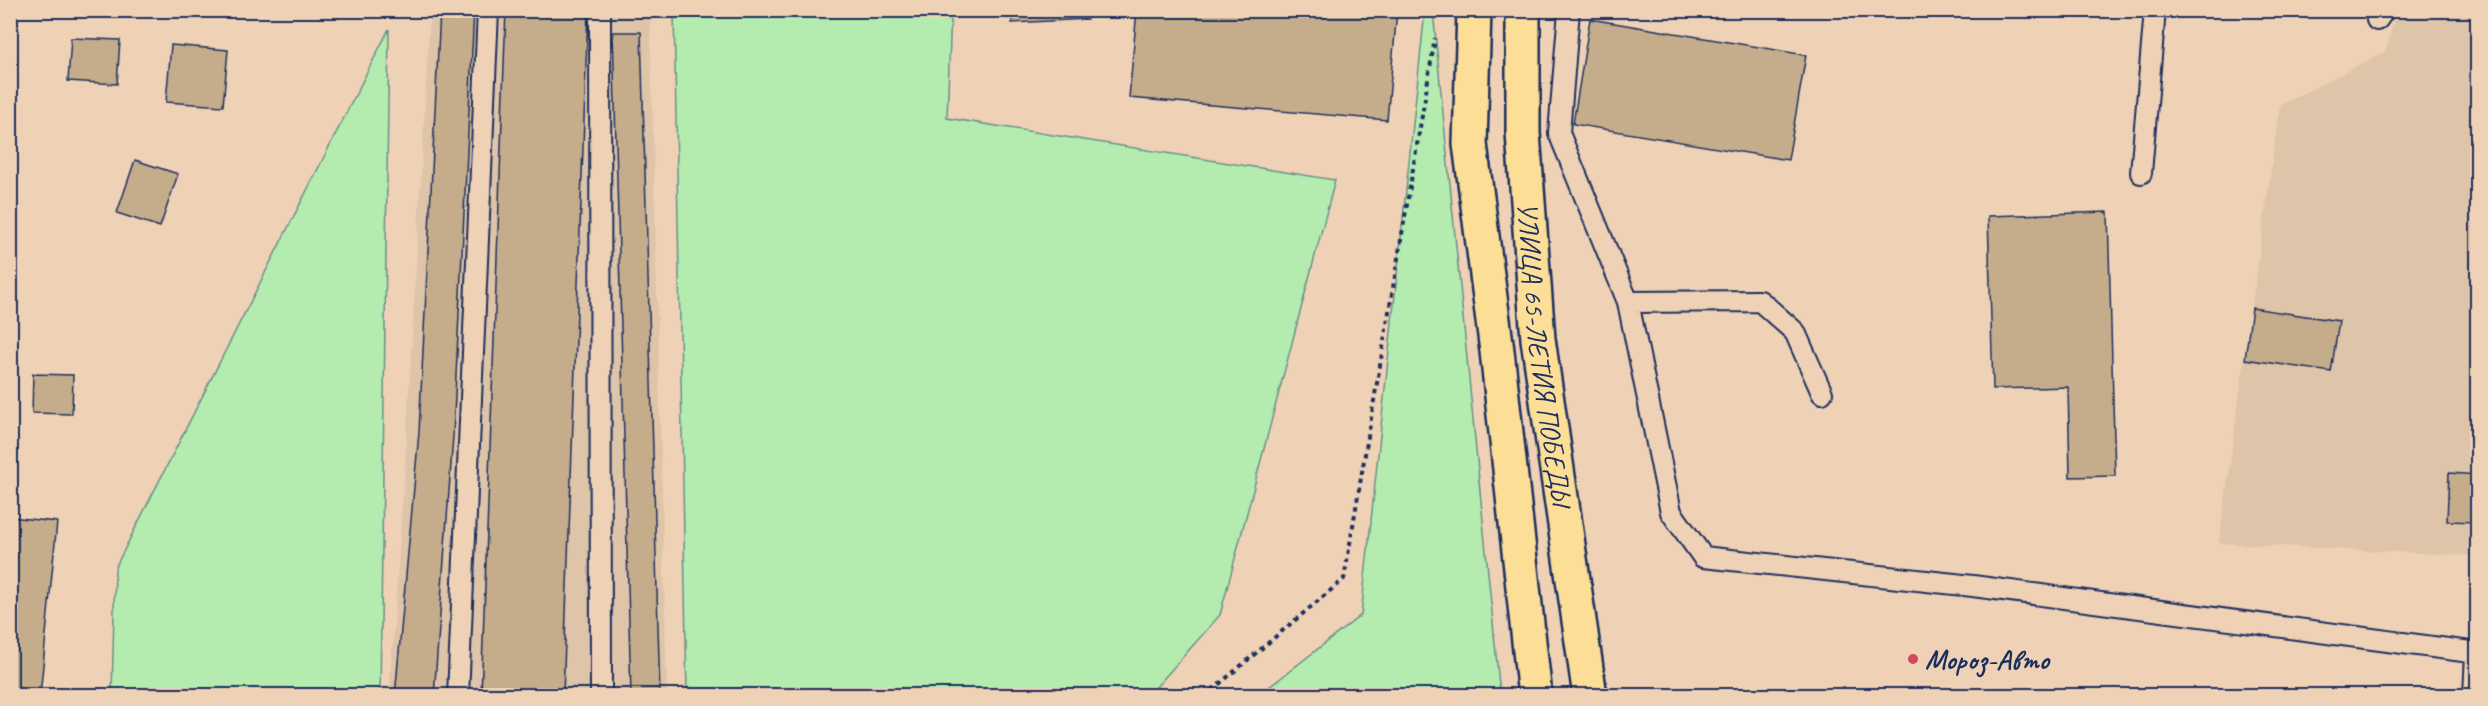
<svg xmlns="http://www.w3.org/2000/svg" width="2488" height="706" viewBox="0 0 2488 706" font-family="Caveat,sans-serif">
	<rect width="100%" height="100%" fill="#efd2b6"/>
	<filter id="ink" filterUnits="userSpaceOnUse"><feTurbulence type="fractalNoise" baseFrequency=".0167" numOctaves="2"/><feDisplacementMap in="SourceGraphic" scale="12" xChannelSelector="R" yChannelSelector="G"/><feConvolveMatrix kernelMatrix="1 2 1 2 8 2 1 2 1" color-interpolation-filters="sRGB"/></filter>
	<g filter="url(#ink)">
		<path fill="#dec4a8" d="M430,11H650L667,695L389,696L406,447Z
			M2396,11H2477V556L2219,543L2280,105L2386,51Z"/>
		<path fill="#b4ecb0" stroke="#688e87" stroke-width="1.5" d="M674,11H951L947,118L1335,180L1220,615L1149,695H687Z
			M1425,11H1433L1500,695H1259L1361,615Z
			M389,29L380,695H112L115,568Z"/>
		<path fill="#c5ad8c" stroke="#1b2f5e" stroke-width="1.5" d="M440,10H474L453,436L434,696H395L419,432Z
			M506,10H588L563,696H481Z
			M1011,10H1087V19L1012,23Z
			M1137,10L1397,11L1387,120L1129,98Z
			M1590,19L1806,55L1788,160L1573,124Z
			M613,32H641L660,696H631Z
			M71,38L120,40L117,84L68,81Z
			M171,45L228,50L223,106L166,102Z
			M135,160L178,174L160,227L117,213Z
			M2108,212L2115,476L2070,477L2068,387L1993,389L1988,216Z
			M2252,308L2339,321L2331,372L2245,359Z
			M33,374L73,375L72,414L32,413Z
			M2449,473L2478,475V522L2447,521Z
			M10,517L57,522L40,696H10Z"/>
		<g fill="none" stroke-linecap="round" stroke-linejoin="round">
			<g stroke="#1b2f5e" stroke-width="24">
				<path id="service" d="M600,10L601,696
					M1569,10L1559,133L1628,302L1760,301L1795,332L1822,393
					M2377,20L2384,10
					M2141,173L2155,10
					M1628,302L1671,512L1703,557L1973,586L2478,653
					M458,696L488,10
					M2474,696L2476,653"/>
			</g>
			<g stroke="#1b2f5e" stroke-width="38">
				<g id="primary">
					<path d="M1474,10L1470,144L1497,351L1535,696"/>
					<path id="s1" d="M1523,10V133L1538,339L1590,696"/>
				</g>
			</g>
			<path stroke="#1b2f5e" stroke-width="4" stroke-dasharray="4.5 4.5" stroke-linecap="butt" d="M1205,696L1344,579L1435,38"/>
			<use href="#service" stroke="#efd2b6" stroke-width="20"/>
			<use href="#primary" stroke="#fcde96" stroke-width="33"/>
		</g>
	</g>
	<circle fill="#d1495b" stroke="#efd2b6" stroke-width="2" cx="1913" cy="659" r="6"/>
	<g text-anchor="middle" stroke-width="4.5" stroke-linejoin="round" paint-order="stroke">
		<g font-size="28" fill="#1b2f5e" stroke="#efd2b6">
			<text dy="10" stroke="none"><textPath href="#s1" startOffset="345">УЛИЦА 65-ЛЕТИЯ ПОБЕДЫ</textPath></text>
		</g>
		<g font-size="28" font-weight="bold" fill="#1b2f5e" stroke="#efd2b6" text-anchor="start">
			<text x="1925" y="669">Мороз-Авто</text>
		</g>
	</g>
	<rect width="2488" height="706" fill="none" stroke="#efd2b6" stroke-width="36"/>
	<rect x="18" y="18" width="2452" height="670" fill="none" stroke="#1b2f5e" stroke-width="2" filter="url(#ink)"/>
</svg>
